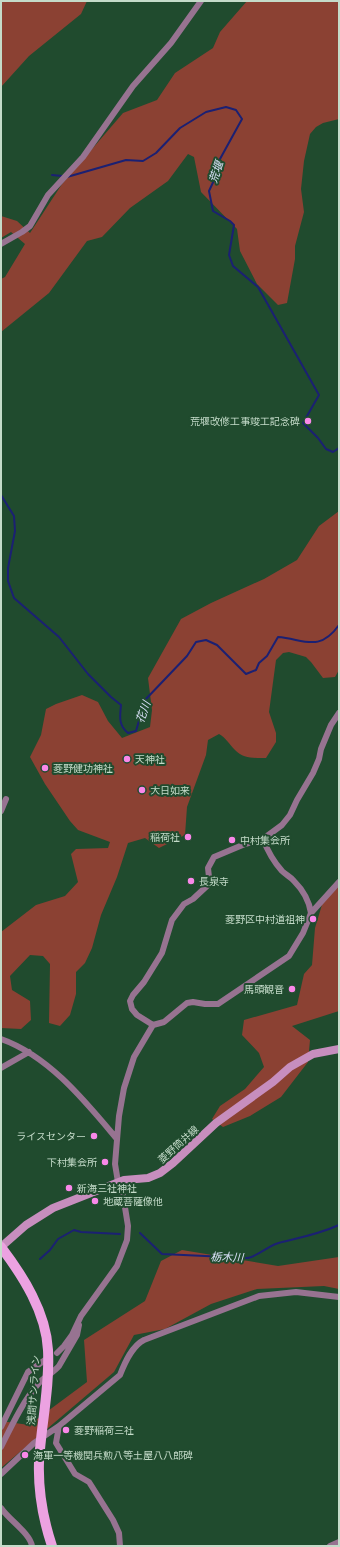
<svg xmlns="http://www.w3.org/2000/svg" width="340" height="1547" viewBox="0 0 340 1547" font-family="Inter,'Noto Sans JP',sans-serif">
	<rect width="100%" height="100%" fill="#204b2e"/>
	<path fill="#8b4133" d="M1,1H87L81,14L29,56L1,87Z
		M247,1H339V119L323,123L316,127L310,134L304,161L301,189L304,212L295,246V259L287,303L278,305L257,284L240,251L237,229L201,192L194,157L188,154L168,181L130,208L102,237L87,241L49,293L1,332V279L5,277L25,244L11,232L1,238V216L17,221L30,233L62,184L123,113L157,100L175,73L213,48L220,32Z
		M339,511V670L335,677L323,678L311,662L306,657L289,652L283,653L276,660L269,712L276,733V742L266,758C256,758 243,759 235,750C229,744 226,738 219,734L208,740L206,755L187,807L185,835L159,848L145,838L128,843L117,877L101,915L92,948L85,963L76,972V994L70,1015L60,1026L49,1023L50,964L43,956L30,955L10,976L12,990L30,1001L31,1020L21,1029L1,1028V932L36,905L65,896L78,882L71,854L76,849L108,848L110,842L78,830L70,821L45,784L30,757L41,735L46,709L56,704L82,695L98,702L108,721L122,738L150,727L152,710L148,678L181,619L211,603L264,579L297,560L319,526Z
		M339,885V1011L292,1026L310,1040L308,1062L281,1097L250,1116L223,1127L212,1119L220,1106L245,1089L264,1067L259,1053L242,1035L244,1020L297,1005L304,974L312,965L315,928L324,898Z
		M182,1250L278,1266L339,1257V1289L324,1286L257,1289L211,1304L165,1329L134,1335L114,1372L1,1468V1421L29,1425L87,1382L84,1340L145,1301L161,1261Z"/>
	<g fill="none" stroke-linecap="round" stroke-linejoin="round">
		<path stroke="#1b2073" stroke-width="2" d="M52,175L62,176
			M67,177L126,160L143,161L156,153L180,128L206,112L226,107L236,110L242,119L220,159L216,176L209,191L213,211L230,221L234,225L229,255L233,266L258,287L319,395L303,423L318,438L326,449L333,452L339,448
			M1,495L14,516L15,531L8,568V581L14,598L59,637L88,674L111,697L121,705C120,716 118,725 128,733L136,731L145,700L187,656L196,642L206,640L217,645L246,674L256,670L259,663L267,656L278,637C304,639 319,653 339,625
			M140,1233L162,1254L248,1258C260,1255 270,1244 282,1242C303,1237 319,1234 339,1225
			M40,1259L50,1250L58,1239L74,1230L81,1232L120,1234"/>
		<path stroke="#977391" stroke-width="6" d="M1,244L22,232L30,226L48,195L83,157L133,86L171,43L201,1
			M1,811L6,799
			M263,839C268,852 273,861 282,871C286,875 291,877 294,881C304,891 309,900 311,913
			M153,1025L137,1015L132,1009L130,1001L133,995L144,982L162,953L172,920L184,904L193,899L208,885L209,877L208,868L214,857L245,844L263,839L282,825L290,815L297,800L313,773L319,759L321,749L331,725L339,713
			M1,1039C49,1056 85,1101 117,1139
			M1,1068L29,1052
			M57,1353L64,1346L72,1335L81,1316L117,1266L127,1240L128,1226L123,1195L118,1182L115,1164L119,1116L124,1088L134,1057L153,1025L164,1022L187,1003L193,1002L205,1004H218L289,956L303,933L311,913L339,882
			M59,1426L56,1443L75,1474L89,1482L113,1520L119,1533L120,1546
			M1,1427L28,1372L45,1360
			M1,1447C12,1425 22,1403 38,1384C44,1377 53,1373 59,1366L77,1335L79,1325
			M1,1474L34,1443L59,1426L120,1375C125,1362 132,1346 144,1340L259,1296L296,1292L339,1297
			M1,1508C9,1520 30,1533 32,1546
			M330,1546L339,1542"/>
		<path stroke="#c78ebe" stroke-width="8" d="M1,1247L26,1225L53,1208L124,1180L148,1178L160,1173L173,1163L216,1123L273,1082L290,1067L313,1054L339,1049"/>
		<path stroke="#eca2e1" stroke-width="10" d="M1,1247C23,1276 46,1312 48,1350C50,1388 41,1425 39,1462C38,1491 43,1519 52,1546"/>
	</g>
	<g fill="#f988e9" stroke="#204b2e" stroke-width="1.5">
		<circle cx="308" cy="421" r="4"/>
		<circle cx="127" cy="759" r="4"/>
		<circle cx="45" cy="768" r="4"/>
		<circle cx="142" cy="790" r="4"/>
		<circle cx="188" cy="837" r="4"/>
		<circle cx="232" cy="840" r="4"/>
		<circle cx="191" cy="881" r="4"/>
		<circle cx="313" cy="919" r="4"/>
		<circle cx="292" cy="989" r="4"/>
		<circle cx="94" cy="1136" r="4"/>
		<circle cx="105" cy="1162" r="4"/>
		<circle cx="69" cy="1188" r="4"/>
		<circle cx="95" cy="1201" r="4"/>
		<circle cx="66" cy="1430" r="4"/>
		<circle cx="25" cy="1455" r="4"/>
	</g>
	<g text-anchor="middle" stroke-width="4" stroke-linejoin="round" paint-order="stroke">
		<g font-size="10" fill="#c4dbc9" stroke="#204b2e" text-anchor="start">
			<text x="300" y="425" text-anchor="end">荒堰改修工事竣工記念碑</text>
			<text x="135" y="763">天神社</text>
			<text x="53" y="772">菱野健功神社</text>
			<text x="150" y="794">大日如来</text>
			<text x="180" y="841" text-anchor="end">稲荷社</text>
			<text x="240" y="844">中村集会所</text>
			<text x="199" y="885">長泉寺</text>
			<text x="305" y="923" text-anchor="end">菱野区中村道祖神</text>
			<text x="284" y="993" text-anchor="end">馬頭観音</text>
			<text x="86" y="1140" text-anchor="end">ライスセンター</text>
			<text x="97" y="1166" text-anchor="end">下村集会所</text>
			<text x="77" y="1192">新海三社神社</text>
			<text x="103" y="1205">地蔵菩薩像他</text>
			<text x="74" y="1434">菱野稲荷三社</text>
			<text x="33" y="1459">海軍一等機関兵勲八等土屋八八郎碑</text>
		</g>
		<g font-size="10" fill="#c4dbc9" stroke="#204b2e">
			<text transform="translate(178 1144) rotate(-42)" y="4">菱野筒井線</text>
			<text transform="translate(33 1390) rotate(-86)" y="4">浅間サンライン</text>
		</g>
		<g font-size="11" font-style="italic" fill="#dce3fb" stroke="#204b2e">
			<text transform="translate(216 172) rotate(-71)" y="4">荒堰</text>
			<text transform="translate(143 712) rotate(-70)" y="4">花川</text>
			<text transform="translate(227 1257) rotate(2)" y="4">栃木川</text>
		</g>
	</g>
	<rect width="340" height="1547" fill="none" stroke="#c4dbc9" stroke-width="4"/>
</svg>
